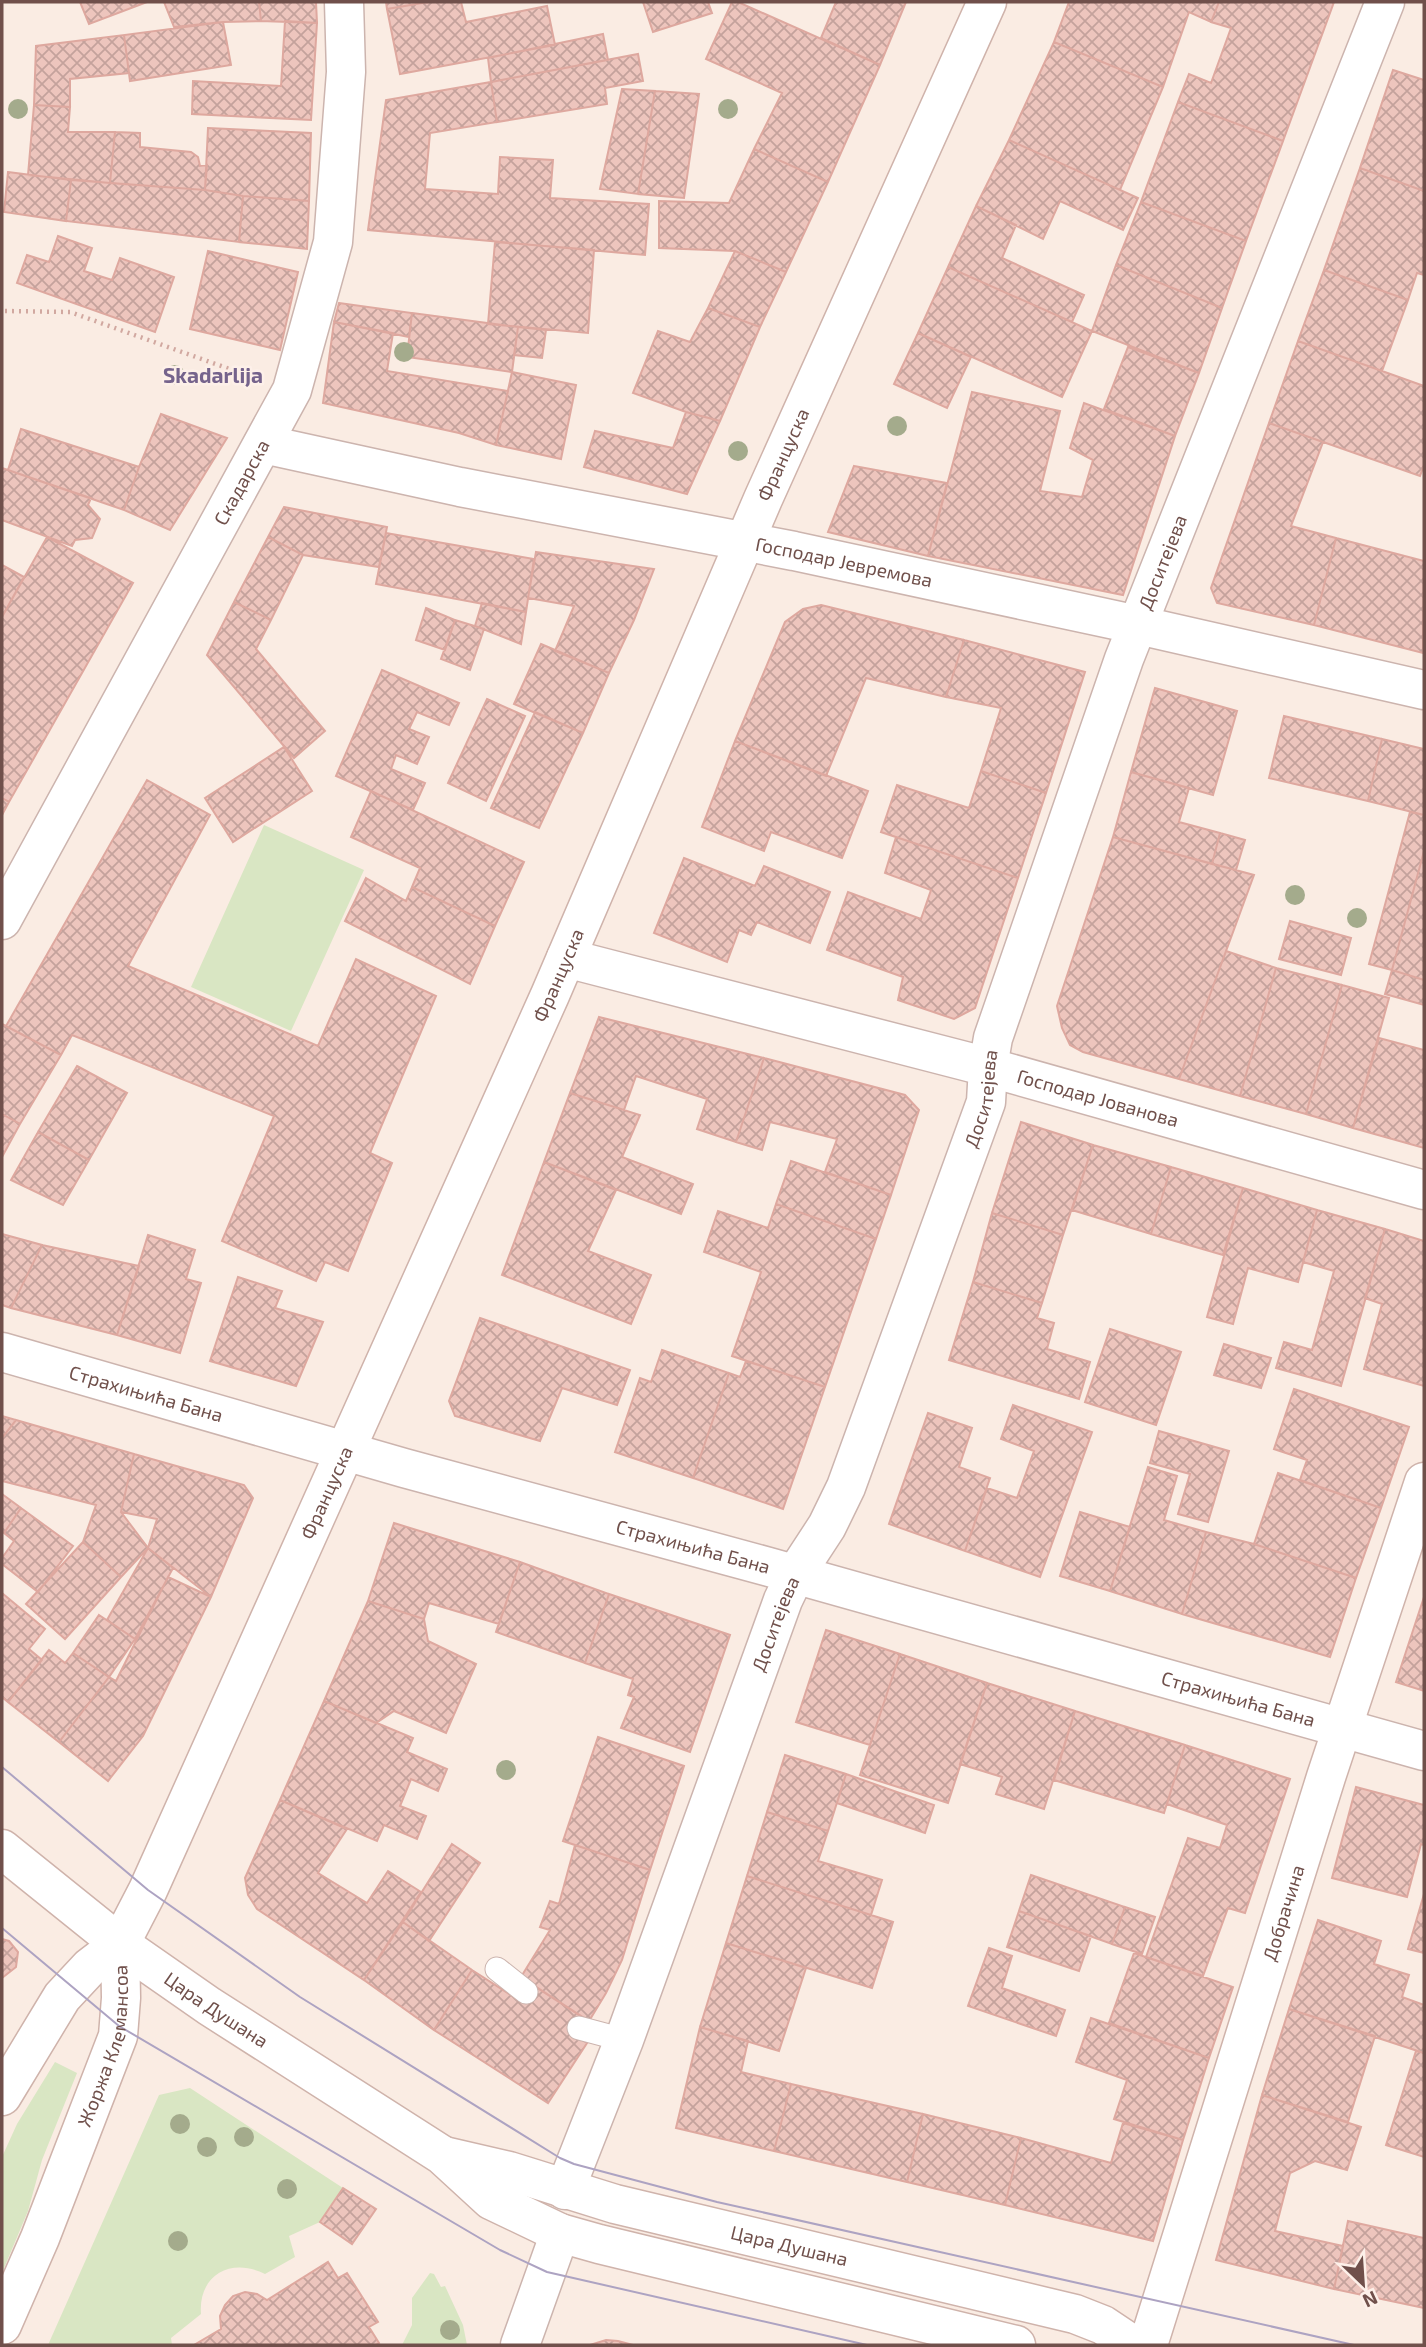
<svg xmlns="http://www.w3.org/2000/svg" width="1426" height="2347" viewBox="0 0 1426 2347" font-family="'Exo 2',sans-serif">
	<defs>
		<pattern id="building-cross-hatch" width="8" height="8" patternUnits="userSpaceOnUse" patternTransform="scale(1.75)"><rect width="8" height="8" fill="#edc5bd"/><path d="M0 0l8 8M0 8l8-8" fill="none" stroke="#c4a29c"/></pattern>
	</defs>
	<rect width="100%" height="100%" fill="#faece3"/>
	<path fill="#d9e6c3" d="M264,825L364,870L291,1031L191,987Z
		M55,2062L77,2073L42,2160L28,2211L2,2273V2157L17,2124Z
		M190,2088L343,2188L320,2222L289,2236L295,2257L265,2274C231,2257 198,2275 201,2314L171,2338L172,2345H48L159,2095Z
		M430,2273L434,2274L441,2287L445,2286L463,2325L467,2345H402L412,2325V2298Z"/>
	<path fill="url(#building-cross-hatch)" stroke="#dea89f" stroke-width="2" d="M80,2H147L89,24Z
		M164,2H259L261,21L223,22L174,27Z
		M259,2H316L317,23L261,21Z
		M386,2H428L387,9Z
		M428,2H461L466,22L547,6L555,45L400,74L387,9Z
		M643,2H708L712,13L653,32Z
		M732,2H738L880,65L828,182L754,149L782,93L706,59Z
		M836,2H906L880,65L821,38Z
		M1069,2H1219L1211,22L1189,12L1163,87L1054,42Z
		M1219,2H1334L1283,141L1178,102L1189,74L1211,83L1231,28L1211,22Z
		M285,21L317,23L311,120L192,114L193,81L281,86Z
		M223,22L231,65L130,81L124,35Z
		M603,34L608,60L491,82L488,58Z
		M124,35L129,73L70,79V107L34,105L36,46Z
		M1054,42L1163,87L1120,190L1009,140Z
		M638,54L643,81L605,88L607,104L497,122L491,82Z
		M1393,70L1424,80V191L1360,168Z
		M491,82L497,122L430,133L425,189L498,194L500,157L553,160L550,198L649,204L645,255L368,230L386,100Z
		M622,89L655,91L638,194L600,189Z
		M655,91L699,94L684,198L638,194Z
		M1178,102L1283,141L1246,241L1141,202Z
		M34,105L70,107L68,132H115L110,183L28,175Z
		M208,128L311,133L309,201L243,196L205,190Z
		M115,132L140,133V147L191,152L198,157L200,166L207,165L205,190L110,183Z
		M1009,140L1138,198L1123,230L1060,201L1043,239L976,206Z
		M754,149L828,182L786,272L735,251L659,248V201L729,203Z
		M1360,168L1424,191V275L1417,273L1408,300L1324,270Z
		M8,172L71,180L66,221L4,212Z
		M71,180L205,190L243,196L239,242L66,221Z
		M243,196L309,201L307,249L239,242Z
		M1141,202L1246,241L1222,308L1116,265Z
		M976,206L1016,225L1002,258L1084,295L1072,322L948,267Z
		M58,236L92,248L84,271L112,280L120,258L174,277L155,332L17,283L27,255L49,262Z
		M495,242L594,250L588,333L488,324Z
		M208,251L298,272L280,350L190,329Z
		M735,251L786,272L760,327L708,308Z
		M1116,265L1222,308L1199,373L1092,331Z
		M948,267L1092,331L1062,397L918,333Z
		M1324,270L1408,300L1382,371L1298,341Z
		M339,303L412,313L409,337L334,322Z
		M708,308L760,327L720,421L686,412L633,393L658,331L690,342Z
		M412,313L518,327L512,372L407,357Z
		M334,322L393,333L387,371L508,391L496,445L459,433L323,403Z
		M518,327L546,330L542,358L514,355Z
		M918,333L971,357L947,408L894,384Z
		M1298,341L1424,386V465L1420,476L1269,423Z
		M1128,347L1199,373L1175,436L1104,409Z
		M512,372L576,385L561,459L496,445Z
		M972,392L1060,411L1040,491L1082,497L1093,460L1070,448L1084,403L1175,436L1123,595L928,556Z
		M686,412L720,421L687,494L584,467L595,431L673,448Z
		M161,414L227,438L170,530L124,510L139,467Z
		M1269,423L1323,442L1291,526L1336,538L1314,625L1217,603L1211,588Z
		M21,429L139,467L124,510L8,470Z
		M854,466L947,483L928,556L828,532Z
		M2,468L91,498L88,505L100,519L92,538L75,540L72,546L2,520Z
		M284,507L387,527L379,567L303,555L268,537Z
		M386,533L534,559L526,612L376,584Z
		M47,537L133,583L9,802L2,798V617Z
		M268,537L303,555L271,620L234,602Z
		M1336,538L1424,561L1423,653L1314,625Z
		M536,552L654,569L634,620L609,673L555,651L574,606L528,598Z
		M2,565L24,577L2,617Z
		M234,602L271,620L256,649L325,731L294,758L207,655Z
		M482,603L526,612L521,644L475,626Z
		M821,605L964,640L946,697L866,678L826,776L735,741L785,622L803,609Z
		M426,608L455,620L445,650L416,640Z
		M455,620L484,629L470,670L441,659Z
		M964,640L1085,672L1046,793L981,771L1001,708L946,697Z
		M541,644L609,673L583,733L514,704Z
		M382,670L459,703L449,725L417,712L409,729L429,737L417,764L396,755L391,769L425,783L413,810L336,776Z
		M1155,688L1237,711L1213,795L1131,772Z
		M487,699L525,716L486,801L448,783Z
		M535,712L583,733L539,828L491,808Z
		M1284,716L1382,739L1368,801L1269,778Z
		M1382,739L1424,749V815L1368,801Z
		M735,741L868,791L842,858L771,832L764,851L702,827Z
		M284,747L312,791L233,842L205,798Z
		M981,771L1046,793L1018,878L881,832L897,785L969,808Z
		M1131,772L1189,788L1179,822L1220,833L1212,864L1113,837Z
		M147,780L210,815L128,966L318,1046L356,959L436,996L370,1153L392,1163L348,1271L325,1262L316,1281L222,1241L274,1116L72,1035L61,1055L6,1026Z
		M371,791L524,862L495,926L412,887L420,868L351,837Z
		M2,798L9,802L2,815Z
		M1410,812L1424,815V851L1392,970L1369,964Z
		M1220,833L1245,840L1236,870L1212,864Z
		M896,837L1018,878L975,1008L954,1019L898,1000L903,977L827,950L848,892L921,919L931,890L885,873Z
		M1113,837L1254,875L1179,1079L1083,1052L1070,1045L1062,1028L1057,1006Z
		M1424,851V980L1392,970Z
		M684,858L755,886L764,866L830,892L810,943L757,922L751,935L739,930L727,962L654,933Z
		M366,878L406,901L412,887L495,926L470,984L345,921Z
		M1290,921L1351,938L1341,975L1279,959Z
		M1226,951L1276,968L1240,1096L1179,1079Z
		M1276,968L1342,985L1306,1114L1240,1096Z
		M1392,970L1424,980V1005L1385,994Z
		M1342,985L1389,998L1353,1128L1306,1114Z
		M599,1017L764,1058L736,1142L697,1129L707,1099L636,1076L624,1110L570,1093Z
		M2,1024L61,1055L20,1124L2,1114Z
		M1379,1038L1424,1050V1148L1353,1128Z
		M764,1058L905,1095L919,1110L891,1195L825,1172L837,1139L770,1122L762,1150L736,1142Z
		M77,1066L127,1093L89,1160L38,1132Z
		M570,1093L640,1115L622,1157L693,1184L681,1214L544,1162Z
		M2,1114L20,1124L2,1157Z
		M1021,1122L1093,1145L1063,1235L992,1213Z
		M38,1132L89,1160L63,1205L11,1180Z
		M1093,1145L1171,1167L1151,1234L1072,1210Z
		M791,1161L891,1195L876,1239L776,1204Z
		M544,1162L616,1190L588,1251L651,1275L631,1324L502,1275Z
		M1171,1167L1243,1188L1223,1255L1151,1234Z
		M1243,1188L1317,1210L1298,1282L1248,1268L1233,1324L1207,1317Z
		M776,1204L876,1239L825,1387L732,1356L761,1272L704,1252L718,1211L768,1228Z
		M1317,1210L1385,1229L1341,1386L1276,1368L1284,1342L1312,1350L1334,1271L1303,1262Z
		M992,1213L1063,1235L1042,1303L973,1282Z
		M1385,1229L1424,1241V1386L1364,1369L1382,1304L1365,1298Z
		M2,1234L42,1245L11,1308L2,1305Z
		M148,1235L195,1250L186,1279L201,1283L180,1353L117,1335Z
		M42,1245L139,1266L117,1335L11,1308Z
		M238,1277L282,1291L275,1308L323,1322L296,1386L210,1361Z
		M973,1282L1042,1303L1037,1318L1054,1323L1047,1349L1090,1362L1079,1399L949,1360Z
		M480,1318L630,1370L617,1405L562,1388L540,1441L455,1416L449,1401Z
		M1110,1329L1181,1352L1156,1425L1085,1402Z
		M1224,1344L1271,1358L1261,1388L1214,1375Z
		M662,1350L729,1373L693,1478L615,1452L640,1378L651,1382Z
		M746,1361L825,1387L783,1509L693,1478L729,1373L740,1377Z
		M1294,1389L1409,1427L1381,1508L1300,1480L1307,1460L1274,1449Z
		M1013,1405L1092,1432L1040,1577L965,1551L987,1488L1017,1498L1034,1451L1001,1439Z
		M928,1413L972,1428L959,1467L990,1478L965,1551L889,1524Z
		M2,1416L16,1420L2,1438Z
		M16,1420L134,1454L121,1512L148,1548L121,1577L83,1542L96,1505L2,1481V1438Z
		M1159,1431L1229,1451L1208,1522L1178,1514L1190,1474L1150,1463Z
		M134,1454L244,1485L253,1498L211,1597L148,1548L157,1519L121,1512Z
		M1148,1467L1177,1476L1164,1520L1206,1532L1182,1614L1110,1591Z
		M1278,1473L1381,1508L1356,1578L1254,1544Z
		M2,1494L21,1508L4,1533L2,1531Z
		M21,1508L73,1546L38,1592L2,1564V1558L14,1541L4,1533Z
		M1080,1512L1130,1527L1110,1591L1060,1576Z
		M394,1523L520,1562L499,1624L429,1603L424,1619L368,1601Z
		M1206,1532L1254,1544L1356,1578L1330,1657L1182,1614Z
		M83,1542L121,1577L65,1639L26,1604Z
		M148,1548L173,1568L135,1639L107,1620Z
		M520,1562L609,1594L585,1663L496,1632Z
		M168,1577L211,1597L143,1736L108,1781L59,1742L109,1677L116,1681Z
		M2,1593L45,1629L29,1649L42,1660L8,1702L2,1697Z
		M609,1594L730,1635L690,1752L621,1728L634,1697L628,1695L633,1679L585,1663Z
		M1424,1597V1691L1396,1682Z
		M368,1601L424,1619L428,1641L476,1664L446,1733L394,1711L376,1723L324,1701Z
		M99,1615L135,1639L109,1677L73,1653Z
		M826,1630L900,1654L870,1745L796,1722Z
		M49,1650L65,1663L73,1653L109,1677L59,1742L8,1702Z
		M900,1654L987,1683L948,1803L860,1775Z
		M987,1683L1075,1711L1044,1809L996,1794L1002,1777L960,1764Z
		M324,1701L413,1738L407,1752L447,1769L438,1791L411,1779L400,1806L426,1816L417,1839L384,1825L377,1841L280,1800Z
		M1075,1711L1185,1745L1164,1813L1054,1780Z
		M598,1737L684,1766L650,1870L563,1841Z
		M1185,1745L1290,1779L1245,1913L1228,1908L1203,1976L1146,1957L1188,1838L1220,1848L1227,1825L1167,1804Z
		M785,1755L846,1774L828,1831L767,1812Z
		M846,1774L934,1805L925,1833L837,1803Z
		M1356,1787L1424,1805V1845L1421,1844L1407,1897L1332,1878Z
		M280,1800L347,1829L318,1873L367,1903L388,1871L421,1892L364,1980L257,1909L248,1895L245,1878Z
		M767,1812L828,1831L818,1861L882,1880L871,1915L747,1876Z
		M452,1844L480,1863L429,1941L403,1922Z
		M575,1845L650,1870L622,1960L606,1993L589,2021L521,1977L550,1930L540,1927L550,1901L559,1904Z
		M1031,1875L1125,1907L1112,1944L1019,1911Z
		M747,1876L893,1922L872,1988L726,1943Z
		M1424,1894V1953L1408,1949Z
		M1125,1907L1155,1917L1142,1954L1112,1944Z
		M1019,1911L1091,1936L1079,1971L1007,1947Z
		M1318,1920L1381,1941L1374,1964L1409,1975L1402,1997L1424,2005V2053L1289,2009Z
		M403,1922L472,1970L434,2030L364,1980Z
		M2,1939L9,1941L18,1952L16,1967L2,1978Z
		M726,1943L806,1968L779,2051L700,2027Z
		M989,1948L1012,1956L1002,1988L1065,2010L1056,2036L968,2006Z
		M1134,1953L1233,1987L1209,2058L1109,2023Z
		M472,1970L520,2001L531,1984L585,2019L574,2035L587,2043L548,2103L434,2030Z
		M1289,2009L1375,2036L1348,2122L1262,2095Z
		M1091,2018L1209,2058L1183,2140L1114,2119L1127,2080L1076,2062Z
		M700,2027L748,2041L741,2072L791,2084L774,2151L676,2128Z
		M1416,2051L1424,2053V2157L1386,2145Z
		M791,2084L923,2114L907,2182L774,2151Z
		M1262,2095L1361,2127L1347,2170L1315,2161L1290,2173L1275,2231L1343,2246L1334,2289L1216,2260Z
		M923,2114L1021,2138L1005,2205L907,2182Z
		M1123,2123L1183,2140L1153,2241L1005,2205L1021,2138L1111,2163Z
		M343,2188L376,2209L352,2244L320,2222Z
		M1348,2221L1424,2238V2308L1334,2289Z
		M328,2262L338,2278L347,2273L378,2322L369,2327L379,2343L376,2345H194L221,2329L220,2316L225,2305L233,2296L245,2292L257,2294L267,2300Z
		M606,2340L618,2341L633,2345H590Z"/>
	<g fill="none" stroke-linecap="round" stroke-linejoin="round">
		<g stroke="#ccb4ae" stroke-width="25">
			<path id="lane" d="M497,1969L526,1992
				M579,2028L624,2040"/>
		</g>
		<g stroke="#ccb4ae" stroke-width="41">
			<g id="street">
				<path id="s1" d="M263,444L460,487L794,551L1138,625L1424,690"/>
				<path id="s2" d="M2,920L292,390L333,242L346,72L344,2"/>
				<path id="s3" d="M566,958L988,1067L1424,1190"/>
				<path id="s4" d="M2,1352L404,1468L769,1567L1424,1751"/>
				<path id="s5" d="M565,2190L624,2040L783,1600L795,1575L827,1526L846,1487L986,1102L988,1067L993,1038L1124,659L1385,2"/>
				<path d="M520,2345L560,2233"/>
			</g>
		</g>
		<g stroke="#cfb3ab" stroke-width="41">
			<g id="secondary">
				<path id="s6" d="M2,1849L120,1944L209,2006L442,2155L491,2200L560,2233L599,2244L1016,2345"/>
				<path id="s7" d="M2,2096L62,1997L90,1967L120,1944L148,1890L550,995L763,499L987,2"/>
				<path id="s8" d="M444,2156L509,2171L615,2204L1075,2314L1103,2325L1133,2345"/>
				<path id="s9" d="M2,2325L40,2238L118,2036L121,1998L120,1944"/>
				<path id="s10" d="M1148,2345L1326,1777L1424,1482"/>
			</g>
		</g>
		<path stroke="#d1a8a0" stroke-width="4.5" stroke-dasharray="2 5" stroke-linecap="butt" d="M5,311L70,312L252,377"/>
		<use href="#lane" stroke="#fff" stroke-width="23"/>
		<use href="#street" stroke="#fff" stroke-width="38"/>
		<use href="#secondary" stroke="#fff" stroke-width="38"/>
		<path stroke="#ada3c2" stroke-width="2" d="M2,1767L148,1890L300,1997L560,2158L574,2164L717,2202L1354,2345
			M2,1928L119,2026L500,2250L547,2272L867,2345"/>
	</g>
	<g fill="#a4ab8c">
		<circle cx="18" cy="109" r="10"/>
		<circle cx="728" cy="109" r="10"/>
		<circle cx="404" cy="352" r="10"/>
		<circle cx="175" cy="375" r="10"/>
		<circle cx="897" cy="426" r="10"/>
		<circle cx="738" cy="451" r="10"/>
		<circle cx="1295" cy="895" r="10"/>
		<circle cx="1357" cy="918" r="10"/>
		<circle cx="506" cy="1770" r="10"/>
		<circle cx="180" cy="2124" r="10"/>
		<circle cx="244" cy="2137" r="10"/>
		<circle cx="207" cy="2147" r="10"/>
		<circle cx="287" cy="2189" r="10"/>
		<circle cx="178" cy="2241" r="10"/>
		<circle cx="450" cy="2330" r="10"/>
	</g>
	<g text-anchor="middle" stroke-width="5" stroke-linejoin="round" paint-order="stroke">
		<g font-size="19" fill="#70504b" stroke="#fdf0e9">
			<text dy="7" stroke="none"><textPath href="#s7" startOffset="1825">Француска</textPath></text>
			<text dy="7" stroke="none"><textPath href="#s2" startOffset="499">Скадарска</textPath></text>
			<text dy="7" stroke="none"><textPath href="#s1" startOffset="593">Господар Јевремова</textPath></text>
			<text dy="7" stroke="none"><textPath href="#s5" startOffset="1738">Доситејева</textPath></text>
			<text dy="7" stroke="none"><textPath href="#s7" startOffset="1258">Француска</textPath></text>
			<text dy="7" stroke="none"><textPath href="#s5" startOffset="1171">Доситејева</textPath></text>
			<text dy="7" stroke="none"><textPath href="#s3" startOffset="550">Господар Јованова</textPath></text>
			<text dy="7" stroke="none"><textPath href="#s4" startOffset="150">Страхињића Бана</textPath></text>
			<text dy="7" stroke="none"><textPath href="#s7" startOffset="691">Француска</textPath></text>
			<text dy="7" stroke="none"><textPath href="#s4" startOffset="718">Страхињића Бана</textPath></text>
			<text dy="7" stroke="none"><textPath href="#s5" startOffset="604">Доситејева</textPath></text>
			<text dy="7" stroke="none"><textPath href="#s4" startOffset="1284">Страхињића Бана</textPath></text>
			<text dy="7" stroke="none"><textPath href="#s10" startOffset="453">Добрачина</textPath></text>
			<text dy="7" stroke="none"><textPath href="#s6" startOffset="268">Цара Душана</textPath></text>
			<text dy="7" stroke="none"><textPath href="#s9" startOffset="299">Жоржа Клемансоа</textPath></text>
			<text dy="7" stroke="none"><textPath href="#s8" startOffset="357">Цара Душана</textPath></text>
		</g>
		<g font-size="21" font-weight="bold" fill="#75638c" stroke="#fdf0e9">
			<text x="213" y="383">Skadarlija</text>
		</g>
	</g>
	<rect width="1426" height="2347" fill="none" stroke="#70504b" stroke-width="7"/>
	<g transform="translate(1363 2284) rotate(155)" stroke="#fdf0e9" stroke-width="5" paint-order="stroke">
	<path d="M0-5L12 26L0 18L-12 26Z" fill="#70504b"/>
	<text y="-10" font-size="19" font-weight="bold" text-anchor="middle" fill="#70504b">N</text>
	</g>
</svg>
